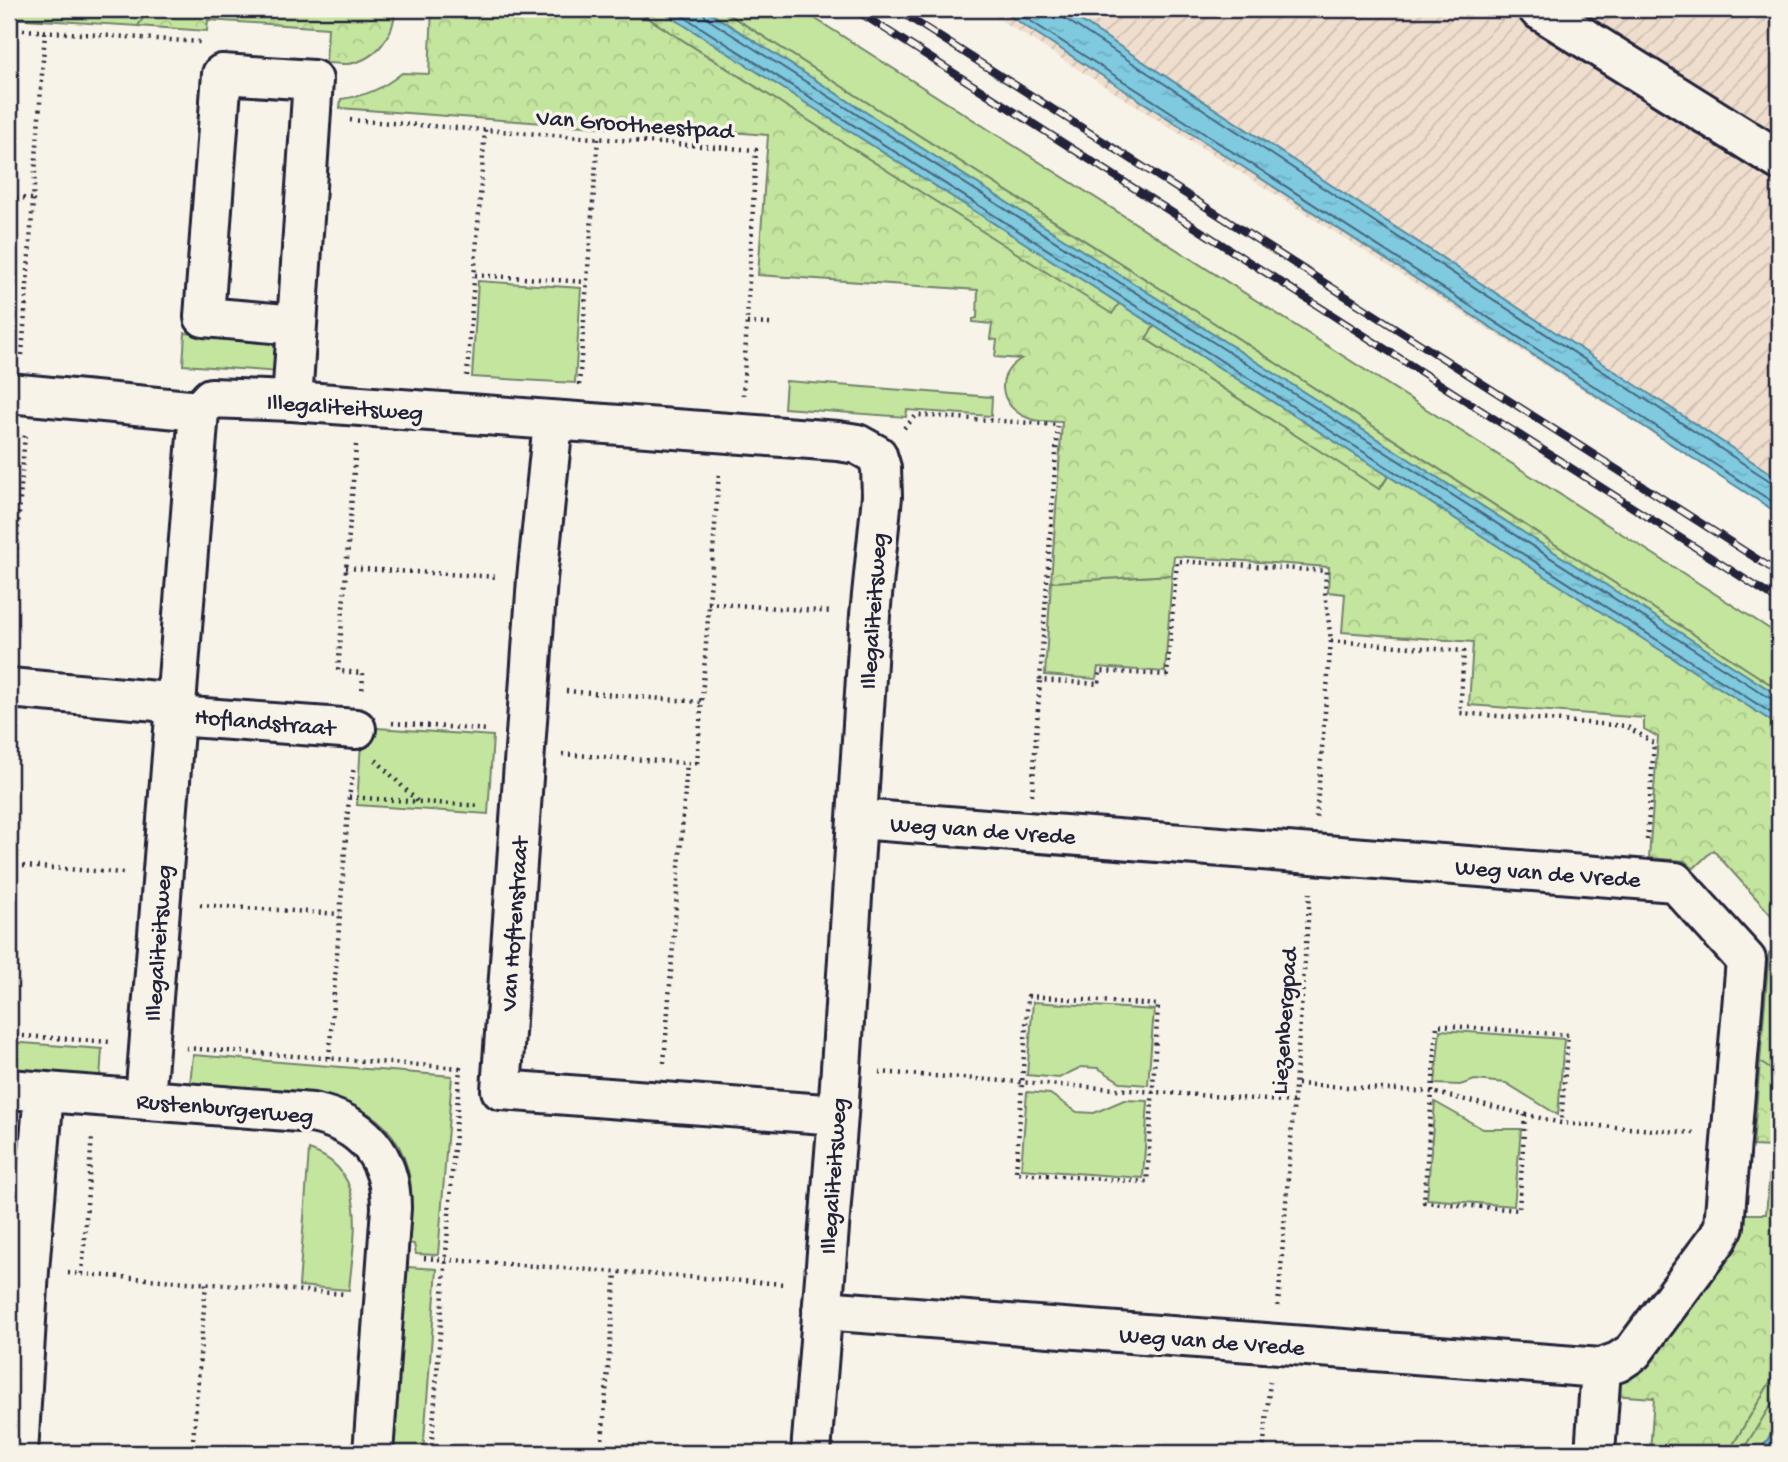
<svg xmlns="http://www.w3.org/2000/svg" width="1788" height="1462" viewBox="0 0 1788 1462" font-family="'Gochi Hand',sans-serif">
	<defs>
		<pattern id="industrial-furrows" width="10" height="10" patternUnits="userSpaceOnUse" patternTransform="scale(1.75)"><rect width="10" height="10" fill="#efdecd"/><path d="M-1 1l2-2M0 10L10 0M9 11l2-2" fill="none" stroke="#cdbeb1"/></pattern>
		<pattern id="forest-crowns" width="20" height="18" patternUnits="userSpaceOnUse" patternTransform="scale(1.75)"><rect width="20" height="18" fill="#c4e59e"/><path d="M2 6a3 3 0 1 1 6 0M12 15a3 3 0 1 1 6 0" fill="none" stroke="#a8c489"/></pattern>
		<pattern id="wetland-marsh" width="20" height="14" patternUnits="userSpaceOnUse" patternTransform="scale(1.75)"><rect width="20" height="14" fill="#c4e59e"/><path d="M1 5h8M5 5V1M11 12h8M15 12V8" fill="none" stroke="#a8c489"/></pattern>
		<pattern id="water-ripples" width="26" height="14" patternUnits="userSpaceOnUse" patternTransform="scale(1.75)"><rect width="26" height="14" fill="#7fcadf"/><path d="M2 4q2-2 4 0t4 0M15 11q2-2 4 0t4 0" fill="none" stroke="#6dadc0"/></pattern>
	</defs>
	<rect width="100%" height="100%" fill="#f7f3e8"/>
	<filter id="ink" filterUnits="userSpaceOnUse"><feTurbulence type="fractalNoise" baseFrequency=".0143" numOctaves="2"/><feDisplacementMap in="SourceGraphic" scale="14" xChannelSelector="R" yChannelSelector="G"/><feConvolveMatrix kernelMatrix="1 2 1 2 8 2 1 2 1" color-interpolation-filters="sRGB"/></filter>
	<g filter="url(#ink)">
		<path fill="url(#industrial-furrows)" d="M983,9H1779V514Z"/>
		<path fill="#c4e59e" stroke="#73846c" stroke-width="2" d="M9,9H149L138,26L9,18Z
			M720,9H800L1647,550L1779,635V690L1208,319Z
			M478,281L581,288L575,383L472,377Z
			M185,333L268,341L278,349L280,372L183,365Z
			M786,381L992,397L991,416L907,410L906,417L784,408Z
			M1172,575L1165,672L1098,667L1096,679L1045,675L1051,582Z
			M362,727L493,736L488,814L357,805Z
			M1779,946V1075L1760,1063L1769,953Z
			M1033,1002L1154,1010L1148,1085L1122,1083L1098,1068L1081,1067L1059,1078L1027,1075Z
			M1440,1030L1564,1039L1558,1115L1506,1083L1475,1080L1460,1085L1435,1084Z
			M9,1042L102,1049L100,1078L9,1071Z
			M193,1055L452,1076L438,1255L416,1254L414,1244L408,1243C409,1222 413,1200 410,1179C396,1103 334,1096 270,1091C244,1089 217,1086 190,1084Z
			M1027,1092L1050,1094L1077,1112L1094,1113L1124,1100L1148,1101L1143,1178L1021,1169Z
			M1435,1102L1483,1129H1521L1514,1206L1427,1199Z
			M309,1150C372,1170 353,1240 349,1290L299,1286Z
			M407,1267L437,1269L423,1453H393Z
			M1779,1367V1453H1728Z"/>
		<path fill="url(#forest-crowns)" stroke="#73846c" stroke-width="2" d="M149,9H395C395,35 376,60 348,64C341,64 333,63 326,63L328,28L208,20L207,31L138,26Z
			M432,9H634L1112,313L1120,302L1155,325L1146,339L1380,489L1389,475L1779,726V924L1713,850L1693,869L1685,861L1649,858L1658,737L1644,729V718L1469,705L1473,642L1342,632L1345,594L1328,592L1329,567L1174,556L1172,575L1051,582L1062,422C1053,421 1042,422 1034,420C1002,412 990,377 1021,359L995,357L997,340L990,339L992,324L973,322V319L977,318L978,290L758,275L768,135L692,129V134L340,108L341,99C366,96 382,89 402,73L429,74Z
			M1760,1062L1779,1075V1367L1728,1453H1650L1654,1398L1612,1395L1613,1381L1740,1214H1766L1772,1147L1753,1146Z"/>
		<path fill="url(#wetland-marsh)" stroke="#73846c" stroke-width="2" d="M634,9H659L1120,302L1112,314Z
			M704,9H720L1208,319L1779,690V696Z
			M1155,325L1389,475L1379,489L1146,339Z
			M1779,1392V1422L1759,1453H1741Z"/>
		<path fill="url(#water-ripples)" stroke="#5a879d" stroke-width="2" d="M659,9H704L1681,633L1779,696V726Z
			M999,9H1063L1779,479V514Z
			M1779,1422V1453H1759Z"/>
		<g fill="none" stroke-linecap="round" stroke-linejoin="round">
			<path stroke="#47657d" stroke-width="2" d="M672,9L1779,718
				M702,9L706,18L1773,700L1779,702
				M1012,9L1779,506
				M1061,9L1064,18L1773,483L1779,484"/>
			<g stroke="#22223b" stroke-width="44">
				<path id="minor" d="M1538,9L1779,160
					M222,74L313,80L297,325L204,317Z
					M9,393L199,411
					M292,401L297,325
					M553,422L537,579L501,1090L838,1115
					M9,688L157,701L190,717L356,729
					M9,1089L312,1113C363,1123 391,1156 391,1208L373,1453
					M145,1100L199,411L211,398L292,401L838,441L857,444L877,455L881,468L882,496L870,615L838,1115L811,1453
					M822,1310L1601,1368L1618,1362L1633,1352L1718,1238L1724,1226L1746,960L1675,882L858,819
					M18,1453L29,1270L44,1092
					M1595,1453L1601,1368"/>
			</g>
			<path stroke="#22223b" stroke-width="4.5" stroke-dasharray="2 5" stroke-linecap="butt" d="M9,29L200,42
				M350,120L756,150L743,395
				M9,197L33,199
				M475,275L587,282
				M747,323L770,324
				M22,355L45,32
				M467,376L485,129
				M579,385L598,138
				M904,428L917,415L1058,425L1040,680L1099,684L1100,671L1167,675L1177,561L1326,571L1325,592L1331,641L1316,818
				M356,445L338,671L363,673L362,693
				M346,568L499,577
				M708,603L832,612
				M1331,641L1464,651L1460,713L1626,726L1654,743L1647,840
				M9,647L25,433
				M566,691L701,702
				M392,723L488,730
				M562,754L701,764
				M376,760L417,801
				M697,763L719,472
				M1032,795L1040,680
				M349,797L481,806
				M9,865L123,873
				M200,905L340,914
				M1028,996L1158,1005L1147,1182L1016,1173Z
				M9,1035L111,1042
				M186,1048L460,1068L431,1453
				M329,1058L349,797L354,767
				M664,1063L687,763
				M879,1072L1295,1102
				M1297,1084L1432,1092L1561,1123L1694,1133
				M1525,1115L1519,1210L1424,1202L1437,1025L1568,1035L1561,1123
				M424,1258L785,1284
				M68,1273L346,1294
				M82,1274L92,1135
				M1278,1306L1310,893
				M192,1453L206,1283
				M601,1453L616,1273
				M1263,1453L1270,1381"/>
			<use href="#minor" stroke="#f7f3e8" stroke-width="38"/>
			<g stroke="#22223b" stroke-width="8">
				<path id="rail" d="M854,9L1779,601
					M896,9L1779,573"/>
			</g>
			<use href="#rail" stroke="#f7f3e8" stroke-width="5" stroke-dasharray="16" stroke-linecap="butt"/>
		</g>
	</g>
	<g text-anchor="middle" stroke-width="7" stroke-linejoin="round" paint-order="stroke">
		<g font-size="24" fill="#22223b" stroke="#f7f3e8">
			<text transform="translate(635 123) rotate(4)" y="8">Van Grootheestpad</text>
			<text transform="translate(345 406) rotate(4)" y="8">Illegaliteitsweg</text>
			<text transform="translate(872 611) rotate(-86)" y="8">Illegaliteitsweg</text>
			<text transform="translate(265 721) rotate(5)" y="8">Hoflandstraat</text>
			<text transform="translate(983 829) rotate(4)" y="8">Weg van de Vrede</text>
			<text transform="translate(1548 872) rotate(4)" y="8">Weg van de Vrede</text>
			<text transform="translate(513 924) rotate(-86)" y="8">Van Hoftenstraat</text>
			<text transform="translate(157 943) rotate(-86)" y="8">Illegaliteitsweg</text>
			<text transform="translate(1283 1021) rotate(-86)" y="8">Liezenbergpad</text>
			<text transform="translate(225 1107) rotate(5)" y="8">Rustenburgerweg</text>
			<text transform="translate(832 1176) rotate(-86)" y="8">Illegaliteitsweg</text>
			<text transform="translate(1212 1340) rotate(4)" y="8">Weg van de Vrede</text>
		</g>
	</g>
	<rect width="1788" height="1462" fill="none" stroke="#f7f3e8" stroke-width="35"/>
	<rect x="18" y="18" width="1753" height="1427" fill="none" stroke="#22223b" stroke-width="2.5" filter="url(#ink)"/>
</svg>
